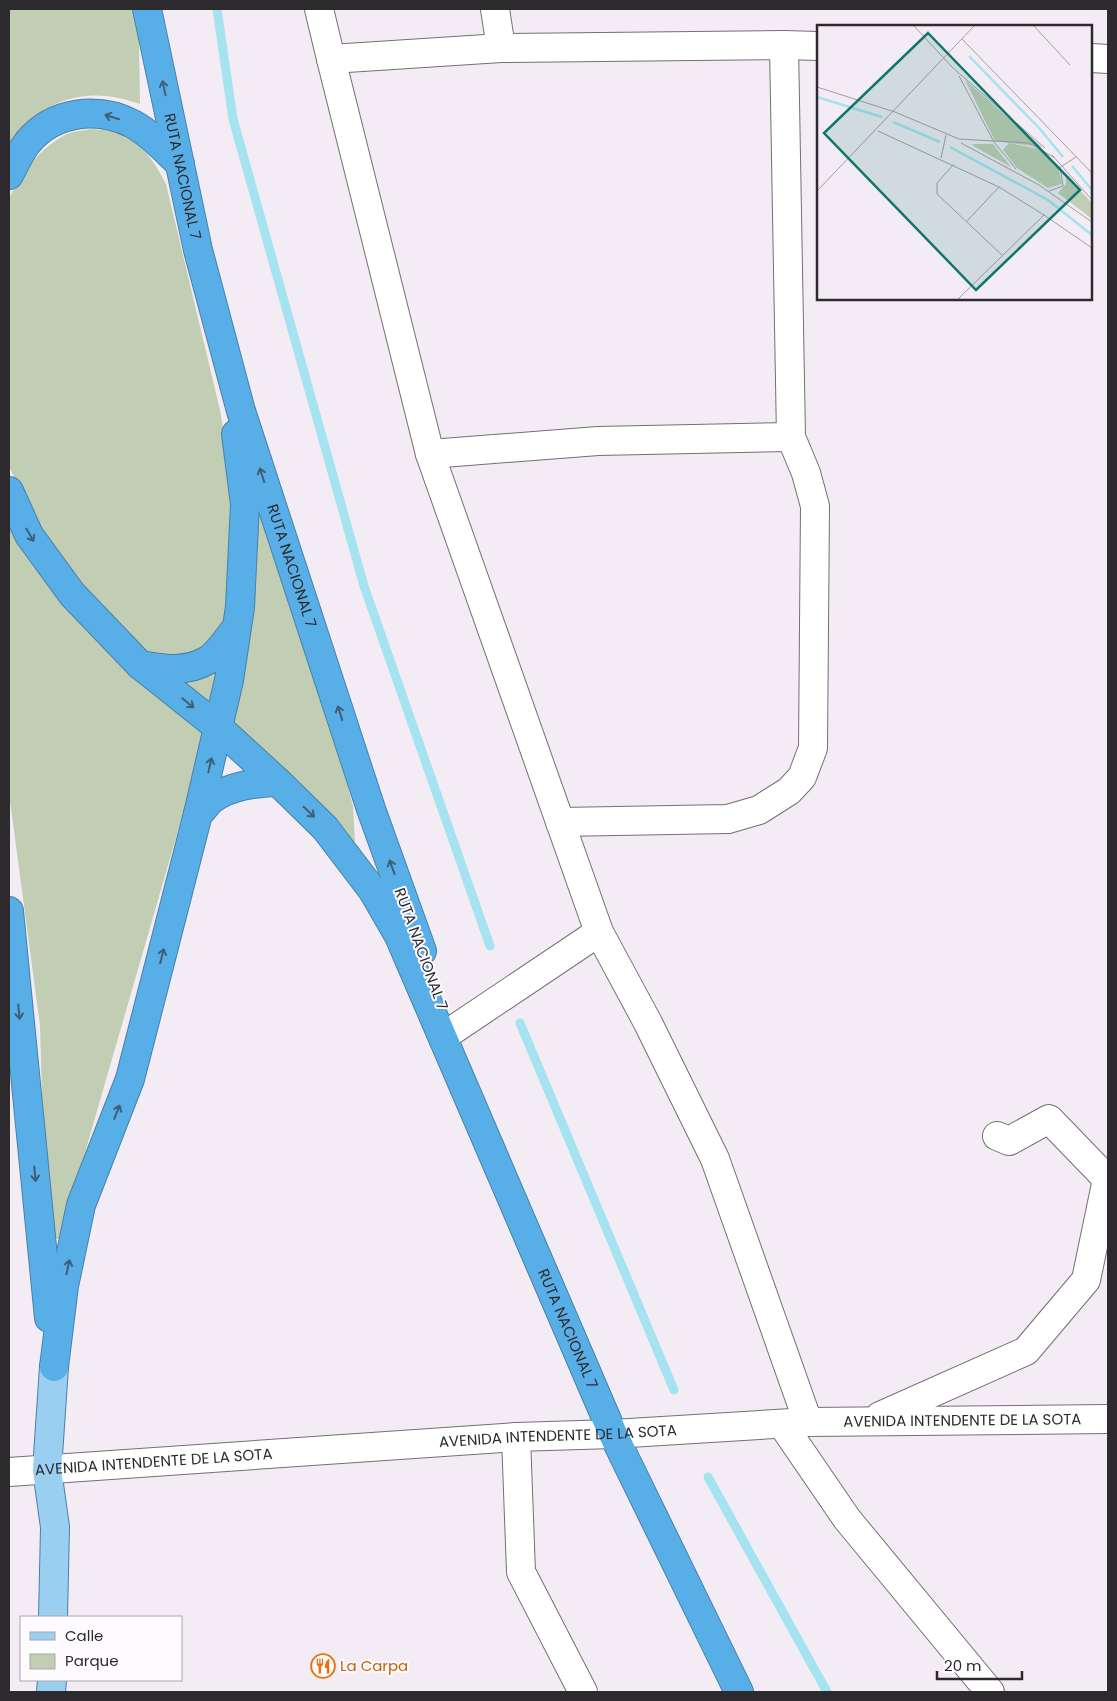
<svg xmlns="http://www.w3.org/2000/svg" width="1117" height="1701" viewBox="0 0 1117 1701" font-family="Poppins,sans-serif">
	<rect width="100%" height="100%" fill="#f4ecf4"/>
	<path fill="#c1ceb3" d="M9,9H133L139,42L140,104C107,92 74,91 43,111C29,120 19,135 9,148Z
		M91,129C98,130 105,129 111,130C137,135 155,162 166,184L220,410L230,468L233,534L228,623L213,639L191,655L149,656L66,568L30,514L9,466V199C21,173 39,149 65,135C72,131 83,131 91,129Z
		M257,502L341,761L353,806L355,842L317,802L233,726Z
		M9,516L206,734L60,1239L46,1238L40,1026L9,793Z
		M223,662L212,709L171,677Z"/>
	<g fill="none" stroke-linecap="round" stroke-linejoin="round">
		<path stroke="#a4e3ef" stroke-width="9" d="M217,9L233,119L364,586L490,946
			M520,1023L674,1390
			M708,1477L827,1692"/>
		<g stroke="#756e75" stroke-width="30">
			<g id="minor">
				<path d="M319,9L331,59L501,48L784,45L818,46"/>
				<path d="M495,9L501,48"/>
				<path d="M1091,58L1108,59"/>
				<path d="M331,59L430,454L599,932L648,1023L715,1159L808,1422"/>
				<path d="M430,454L598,441L791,437"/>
				<path d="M560,822L728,819L759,810L789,791L802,777L813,748L815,506L806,473L791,437L784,45"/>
				<path d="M450,1032L599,932"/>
				<path d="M880,1416L1026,1351L1086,1280L1107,1179L1049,1119L1009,1141L997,1136"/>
				<path d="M782,1424L847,1519L990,1692"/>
				<path d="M516,1437L521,1572L583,1692"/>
				<path id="s1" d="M9,1472L516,1437L613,1434L808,1422L1108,1419"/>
			</g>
		</g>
		<g stroke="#4980a7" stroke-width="30">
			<path id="major" d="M53,1617L55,1527L47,1470L54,1367
				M51,1692L52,1680"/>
		</g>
		<g stroke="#4980a7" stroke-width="30">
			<g id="highway">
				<path id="s2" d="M147,9L198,250L241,411L371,809L422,951"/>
				<path d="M9,175C15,164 20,152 28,142C54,111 98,106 133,124C151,134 165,150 180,164"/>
				<path id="s3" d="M9,491L29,535L72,594L140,665L219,728L278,782L325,828L373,891L399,936L613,1434L739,1692"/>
				<path d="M140,665C163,669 186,673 208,660C219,653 228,638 236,628"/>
				<path d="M198,814C203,810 207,803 212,799C232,785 255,783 278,782"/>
				<path d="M9,911L49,1318"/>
				<path d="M54,1367L64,1286L81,1205L130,1079L198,814L229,680L240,607L245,504L236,434"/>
			</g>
		</g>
		<use href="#minor" stroke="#fff" stroke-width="28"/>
		<use href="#major" stroke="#9bcff1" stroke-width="28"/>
		<use href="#highway" stroke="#58afe8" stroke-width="28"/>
	</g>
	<defs><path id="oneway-shaft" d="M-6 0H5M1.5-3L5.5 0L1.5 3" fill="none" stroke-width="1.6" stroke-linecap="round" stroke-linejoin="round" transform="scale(1.25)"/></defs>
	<g stroke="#3e5f78">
		<use href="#oneway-shaft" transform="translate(164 88) rotate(-102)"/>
		<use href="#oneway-shaft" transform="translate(112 117) rotate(-163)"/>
		<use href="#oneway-shaft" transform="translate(262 475) rotate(-108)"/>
		<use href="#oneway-shaft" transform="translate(30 535) rotate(60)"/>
		<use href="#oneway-shaft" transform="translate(188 703) rotate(39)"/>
		<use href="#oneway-shaft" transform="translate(340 713) rotate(-108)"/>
		<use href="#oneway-shaft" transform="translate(210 765) rotate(-77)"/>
		<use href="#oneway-shaft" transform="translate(309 812) rotate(44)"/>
		<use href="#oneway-shaft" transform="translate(392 867) rotate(-110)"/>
		<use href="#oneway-shaft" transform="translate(162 956) rotate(-76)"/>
		<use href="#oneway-shaft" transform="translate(19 1012) rotate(84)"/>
		<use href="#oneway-shaft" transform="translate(117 1112) rotate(-68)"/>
		<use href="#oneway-shaft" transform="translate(35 1174) rotate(84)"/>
		<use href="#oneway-shaft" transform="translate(68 1267) rotate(-78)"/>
	</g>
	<defs>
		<g id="restaurant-ring" transform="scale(1.25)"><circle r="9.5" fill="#fefbfe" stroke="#e8710a" stroke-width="1.5"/><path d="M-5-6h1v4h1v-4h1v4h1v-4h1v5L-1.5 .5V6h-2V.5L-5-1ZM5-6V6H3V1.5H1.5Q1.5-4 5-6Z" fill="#e8710a"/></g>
	</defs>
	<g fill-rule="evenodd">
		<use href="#restaurant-ring" x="323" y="1666"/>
	</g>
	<g text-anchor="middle" stroke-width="4" stroke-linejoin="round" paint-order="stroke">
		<g font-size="15" fill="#2d2a2d" stroke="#fefbfe">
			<text dy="5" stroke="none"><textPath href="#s2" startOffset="171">RUTA NACIONAL 7</textPath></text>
			<text dy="5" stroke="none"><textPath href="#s2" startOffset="576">RUTA NACIONAL 7</textPath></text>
			<text transform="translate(421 949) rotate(70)" y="5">RUTA NACIONAL 7</text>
			<text dy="5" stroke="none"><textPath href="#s3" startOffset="1025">RUTA NACIONAL 7</textPath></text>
			<text dy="5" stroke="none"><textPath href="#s1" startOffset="955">AVENIDA INTENDENTE DE LA SOTA</textPath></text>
			<text dy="5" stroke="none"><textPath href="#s1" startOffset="550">AVENIDA INTENDENTE DE LA SOTA</textPath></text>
			<text dy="5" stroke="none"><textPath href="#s1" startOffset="145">AVENIDA INTENDENTE DE LA SOTA</textPath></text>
		</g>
		<g font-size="15" fill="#c56008" stroke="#fefbfe" text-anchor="start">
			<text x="340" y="1671">La Carpa</text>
		</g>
	</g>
	<g transform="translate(817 25)">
		<rect width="275" height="275" fill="#f4ecf4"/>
		<path d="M148,55L225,122L178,116ZM192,118L222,124L241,140L245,159L231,163L200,143L186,125ZM155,119H176L194,142L158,122ZM249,150L275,178V194L241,168L249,159Z" fill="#c1ceb3"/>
		<path fill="none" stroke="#a4e3ef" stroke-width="2.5" d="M152,31L223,104L246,132M0,72L65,92M76,97L123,117M133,122L231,175L275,210M255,141L275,165"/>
		<path fill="none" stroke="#a49ea4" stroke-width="1" d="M96,0L136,43M216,0L253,40M145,14L275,148M136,43L228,123M142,51L177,117L199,144M0,62L78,87L142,114L212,118L238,133M61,106L182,162L227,190M144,118L222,160L275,197M235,130L275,175M124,133L129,110M137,139L120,158V169L186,231M245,141L259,132M0,166L158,0M232,166L246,161L243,141M150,196L182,162M140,275L227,190L275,223"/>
		<path fill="#0f766e" fill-opacity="0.15" stroke="#0f766e" stroke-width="2.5" d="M111,8L263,165L159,265L7,108Z"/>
		<rect width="275" height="275" fill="none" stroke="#2d2a2d" stroke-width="2.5"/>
	</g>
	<rect width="1117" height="1701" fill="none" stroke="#2d2a2d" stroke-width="20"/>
	<rect x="20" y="1616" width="162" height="65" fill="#fefbfe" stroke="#aaa7aa"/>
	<rect x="30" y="1632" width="25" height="8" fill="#9bcff1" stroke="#aaa7aa"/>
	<text x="65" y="1641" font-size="15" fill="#2d2a2d">Calle</text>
	<rect x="30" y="1654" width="25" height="15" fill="#c1ceb3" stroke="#aaa7aa"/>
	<text x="65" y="1666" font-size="15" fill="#2d2a2d">Parque</text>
	<path d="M937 1671v8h85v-8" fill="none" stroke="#2d2a2d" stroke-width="2.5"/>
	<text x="944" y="1671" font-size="15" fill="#2d2a2d" stroke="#fefbfe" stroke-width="4" paint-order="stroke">20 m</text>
</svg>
